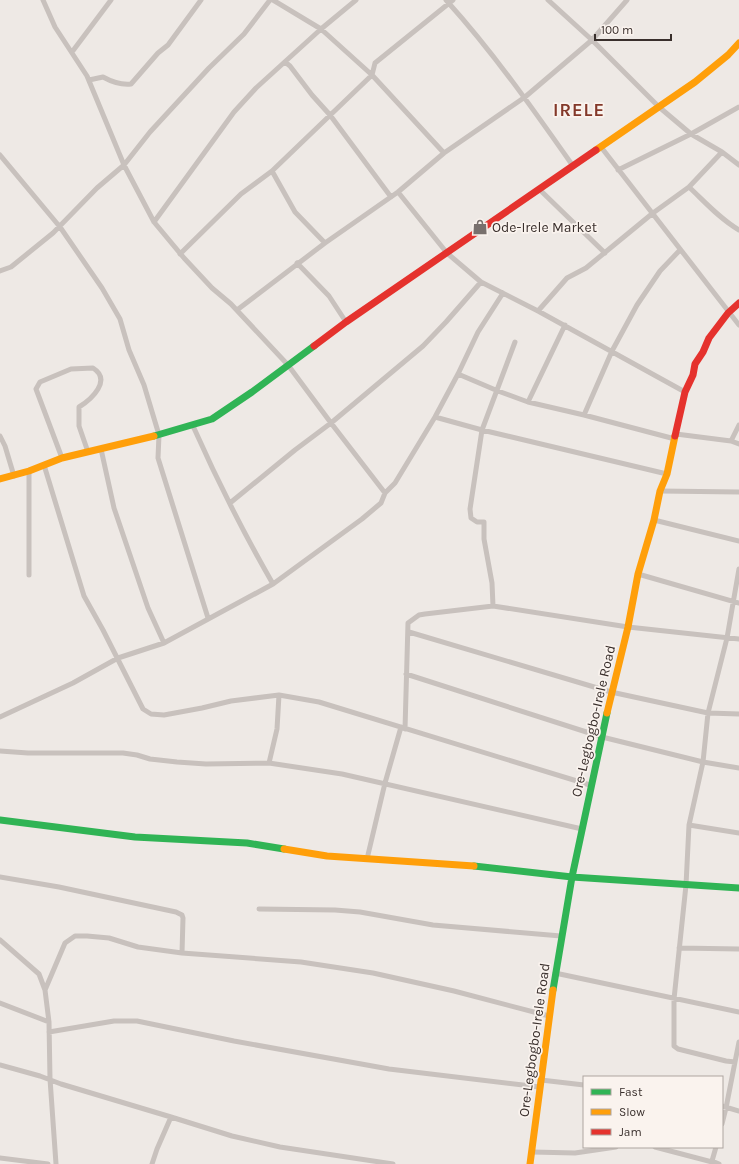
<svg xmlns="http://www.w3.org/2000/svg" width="739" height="1164" viewBox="0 0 739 1164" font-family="Karla,sans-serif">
	<rect width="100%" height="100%" fill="#eee9e5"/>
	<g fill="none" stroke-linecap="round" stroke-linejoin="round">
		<path stroke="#c8c1bd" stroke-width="5" d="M43,0L55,27L87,76L124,165L154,222L184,258L212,288L231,304L288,365L331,423L385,493
			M273,0L321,29L372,75L444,153
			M446,0C493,52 533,109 573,166
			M548,0L592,40L659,107L691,134L722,152L739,165
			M72,52L111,0
			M285,62L290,66L312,95L330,115L391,197
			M89,80L103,77C112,82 121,85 131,84L158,53L168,45L201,0
			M601,147L739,325
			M0,155L60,227L102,288L120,319L129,350L144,385L159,435L158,458L208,618
			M618,170L691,134L739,107
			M689,187C705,202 720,219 739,230
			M540,190L605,253
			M398,192L447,253L481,282L538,311L685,392
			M154,222L234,112L256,88L321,29L356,0
			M325,243L295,212L272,171L372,75L375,63L453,0
			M180,254L241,194L272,171
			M297,263L329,296L346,322
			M0,271L11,267L53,233L97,188L124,165L150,132L209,68L244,34L270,0
			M237,310L325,243L398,192L444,153L525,97L592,40L627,0
			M538,311L567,278L586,268L653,213L689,187L722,152
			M458,374L498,391L528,402L584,415L675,439
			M528,402L565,325
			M584,415L612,351L637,305L660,271L680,250
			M435,417L482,430L667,474
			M193,426C217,480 243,532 273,584
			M676,434L731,441L739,444
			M0,436L5,446L14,476
			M731,441L739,425
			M101,449L114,508L148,608L164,643
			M62,458L36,389L40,382L71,369L93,368C112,380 92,399 79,407V426L88,452
			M44,465L84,596L103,630L143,709L151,714L164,715L202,708L231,701L279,695L319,702L590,785
			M29,471V575
			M660,491L739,492
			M230,503L295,450L331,423L423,346L446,322L481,282
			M654,520L739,541
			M638,574L739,603
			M493,606L492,583L484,539V522H477L471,518L470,509L482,430L515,342
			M409,632L611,692L708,713L739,714
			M406,674L602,737L703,762L739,768
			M0,717L73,683L118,658L164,643L273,584L362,519L381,503L385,493L395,483L435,417L458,374L478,332L503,293
			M405,729L408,623L419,615L425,614L493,606L628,627L739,639
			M0,751L28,753H123L137,755L150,759L177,762L206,764L269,763L342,774L582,829
			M269,763L277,729L279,695
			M689,825L739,833
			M367,859L385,783L401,727
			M0,877L59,887L176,912L182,915L183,918L182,953
			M259,909L335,910L360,912L433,925L561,936
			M0,940L39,974L45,990L49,1022L50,1079L56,1164
			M679,948L739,949
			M555,973L739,1012
			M45,990L65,943L75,936H87L109,938L138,947L182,953L301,962L373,973L454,991L549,1016
			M0,1003L49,1022
			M49,1032L114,1021H137L234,1041L389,1069L540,1087
			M735,1062L739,1042
			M0,1065L40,1076L61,1084L171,1117L232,1136L280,1147L393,1164
			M541,1080L584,1085
			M722,1106L739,1111
			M722,1124L726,1108L735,1062L726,1061L678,1049L674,1046V999L686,885L689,825L703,762L708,713L727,638L739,569
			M655,1147L712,1162V1161L719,1164
			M532,1152L575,1153L616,1147
			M0,1158L48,1164
			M712,1161L716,1147
			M152,1164L157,1149L171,1117"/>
		<path stroke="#30b455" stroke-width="7" d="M154,436L212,419L252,392L314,346
			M0,820L135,837L247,843L284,849
			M474,866L572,877L739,888
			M553,990L572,877L607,713"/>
		<path stroke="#ff9f0a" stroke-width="7" d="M596,150L695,82L728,55L739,43
			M0,479L29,471L62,458L154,436
			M607,713L628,627L638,574L654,520L660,491L667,474L675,436
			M284,849L327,856L474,866
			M530,1164L553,990"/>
		<path stroke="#e5322d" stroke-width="7" d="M314,346L346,322L596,150
			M675,436L685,392L693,375L695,364L703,352L709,338L728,313L739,303"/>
	</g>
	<defs>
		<g id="shop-bare" transform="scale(1.2)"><path d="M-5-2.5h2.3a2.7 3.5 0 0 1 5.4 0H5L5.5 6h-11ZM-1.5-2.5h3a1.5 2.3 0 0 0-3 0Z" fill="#78706d" stroke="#faf3ee" stroke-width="2.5" paint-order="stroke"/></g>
	</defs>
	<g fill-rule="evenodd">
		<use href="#shop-bare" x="480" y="227"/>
	</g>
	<g text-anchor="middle" stroke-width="3.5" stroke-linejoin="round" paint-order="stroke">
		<g font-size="14" fill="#392f2c" stroke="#faf3ee" text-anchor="start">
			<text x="492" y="232">Ode-Irele Market</text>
		</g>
		<g font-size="14" fill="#392f2c" stroke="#faf3ee">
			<text transform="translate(593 721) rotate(-77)" y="5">Ore-Legbogbo-Irele Road</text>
			<text transform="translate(534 1040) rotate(-82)" y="5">Ore-Legbogbo-Irele Road</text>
		</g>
		<g font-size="18" font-weight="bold" letter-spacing="1" fill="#833829" stroke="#faf3ee">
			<text x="579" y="116">IRELE</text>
		</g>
	</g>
	<rect x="583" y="1076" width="140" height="72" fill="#faf3ee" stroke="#ada5a0"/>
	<rect x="591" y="1089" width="20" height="6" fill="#30b455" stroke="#ada5a0"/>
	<text x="619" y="1096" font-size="12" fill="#392f2c">Fast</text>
	<rect x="591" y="1109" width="20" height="6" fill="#ff9f0a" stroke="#ada5a0"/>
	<text x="619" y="1116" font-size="12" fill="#392f2c">Slow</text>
	<rect x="591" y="1129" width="20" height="6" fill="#e5322d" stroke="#ada5a0"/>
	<text x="619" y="1136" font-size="12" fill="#392f2c">Jam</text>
	<path d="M595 34v6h76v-6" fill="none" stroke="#392f2c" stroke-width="2"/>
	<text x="601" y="34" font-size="12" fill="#392f2c" stroke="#faf3ee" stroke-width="3" paint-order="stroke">100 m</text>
</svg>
